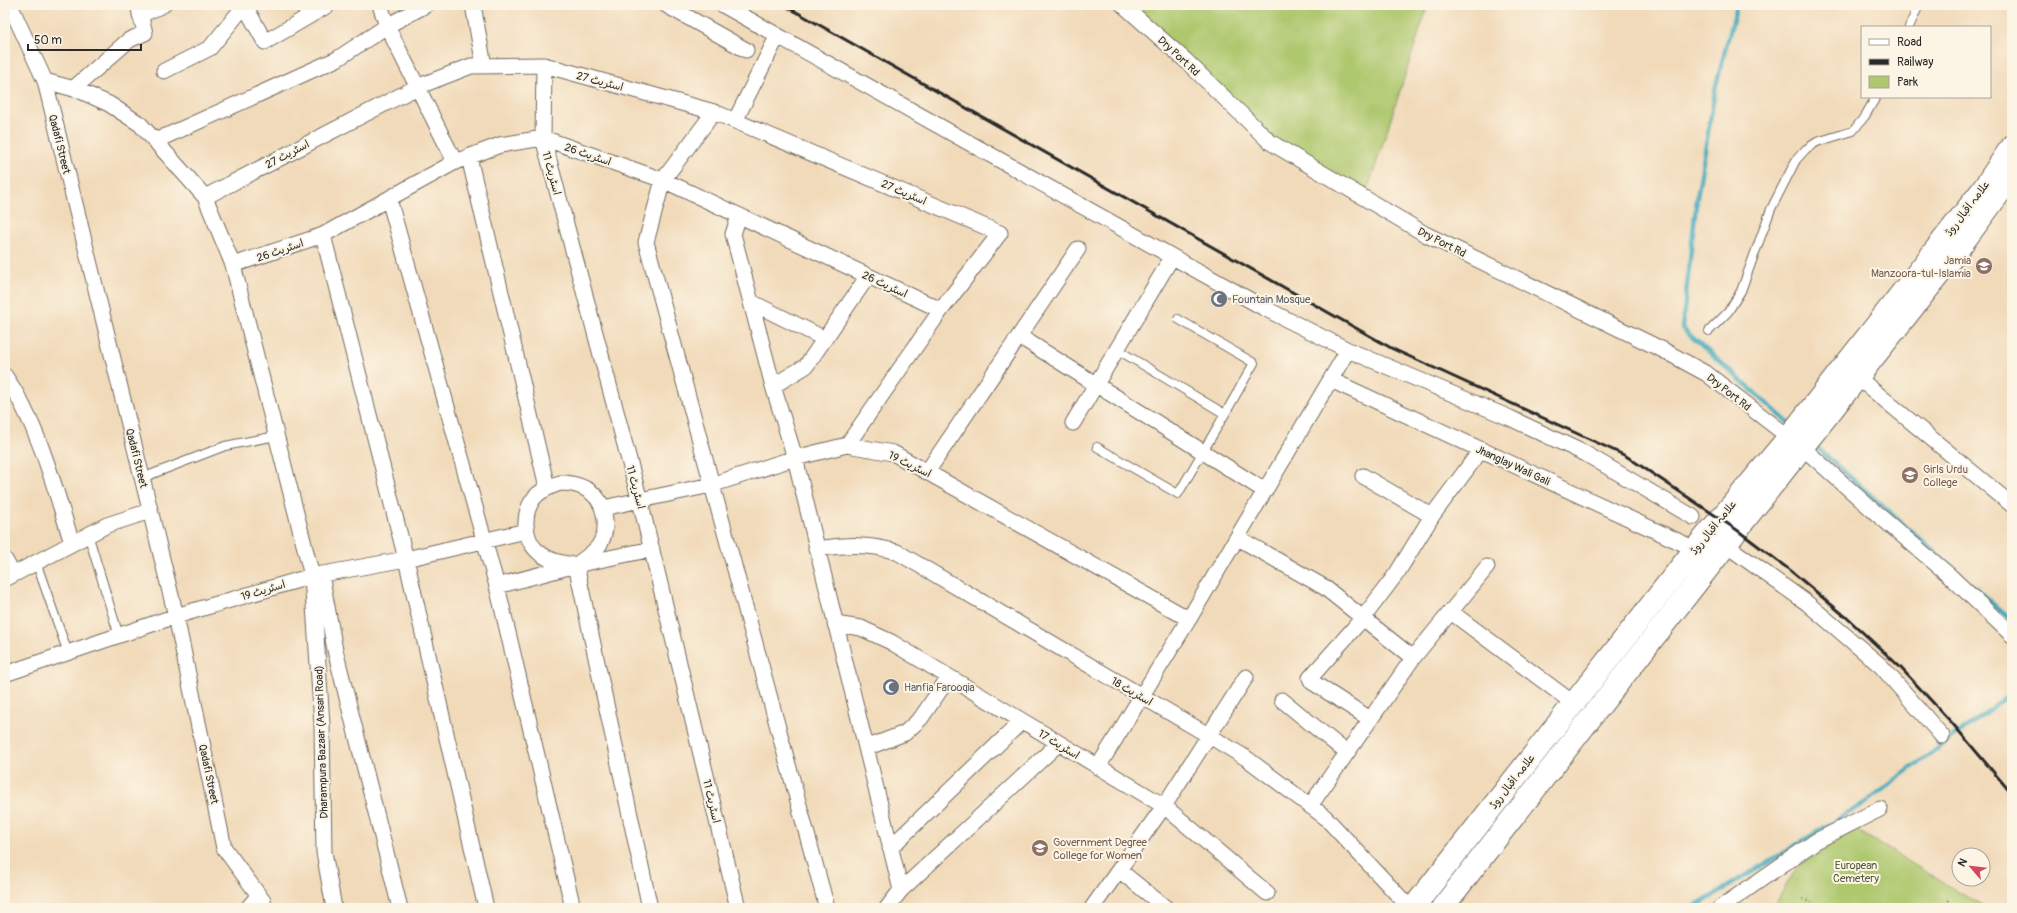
<svg xmlns="http://www.w3.org/2000/svg" width="2017" height="913" viewBox="0 0 2017 913" font-family="Pangolin,'Playpen Sans Arabic',sans-serif">
	<rect width="100%" height="100%" fill="#fcf5e5"/>
	<filter id="ink" filterUnits="userSpaceOnUse"><feTurbulence type="fractalNoise" baseFrequency=".025" numOctaves="2"/><feDisplacementMap in="SourceGraphic" scale="8" xChannelSelector="R" yChannelSelector="G"/><feConvolveMatrix kernelMatrix="1 2 1 2 8 2 1 2 1" color-interpolation-filters="sRGB"/></filter>
	<filter id="wash" filterUnits="userSpaceOnUse"><feTurbulence type="fractalNoise" baseFrequency=".012" numOctaves="4" result="noise"/><feDisplacementMap in="SourceGraphic" scale="16" xChannelSelector="R" yChannelSelector="G"/><feGaussianBlur stdDeviation="0.9" result="paint"/><feColorMatrix in="noise" values="0 0 0 0 0 0 0 0 0 0 0 0 0 0 0 0 0 1.4 0 .05"/><feComposite in="paint" operator="in"/></filter>
	<g filter="url(#wash)">
		<rect width="100%" height="100%" fill="#f1daba"/>
		<path fill="#aec86e" stroke="#6c7a4c" d="M1120,5H1428L1365,198L1270,142Z
			M1855,829L1985,908H1773L1797,867Z"/>
		<g fill="none" stroke-linecap="round" stroke-linejoin="round">
			<path stroke="#3da9bd" stroke-width="4.5" d="M1737,5L1716,85L1697,198L1682,328L1791,425
				M1813,444L2012,621
				M1693,908L1866,802L2012,693"/>
		</g>
	</g>
	<g filter="url(#ink)">
		<g fill="none" stroke-linecap="round" stroke-linejoin="round">
			<g stroke="#70685d" stroke-width="10">
				<path id="service" d="M1909,27L1919,5
					M1709,331L1728,312L1741,291L1771,209L1796,160L1806,149L1817,142L1853,131L1865,116L1876,97
					M1118,350L1225,414L1254,363L1178,319
					M1097,447L1178,494L1225,414
					M142,478L225,446L276,436
					M88,534L119,636
					M36,562L68,653"/>
			</g>
			<g stroke="#70685d" stroke-width="17">
				<path id="minor" d="M10,5L45,81L176,616L224,848L263,901L264,908
					M380,5L387,26L455,162
					M473,5L484,66
					M666,5L746,50
					M723,5L1264,308L1348,350L1189,619L1098,767
					M1123,5L1184,59L1270,142L1425,234L1663,350L1707,374L1803,448L1876,513L1949,575L2012,635
					M245,6L265,42L328,5
					M140,15L163,5
					M544,65L543,138L640,501L738,908
					M164,71L210,48L245,5
					M45,81L78,90L109,104L140,124L205,197L233,265L312,576L322,724L324,852L334,908
					M73,89L129,40L145,33L138,5
					M714,112L663,180L646,242L827,908
					M735,121L775,41
					M155,141L337,59L387,26L426,5
					M469,157L547,487
					M205,197L417,87L471,66L544,65L714,112L1000,233L941,310L847,445
					M389,199L497,586L573,908
					M739,216L733,234L773,386L795,458L901,890L887,908
					M323,235L406,559L486,908
					M233,265L323,235L455,162L500,145L543,138L663,180L941,310
					M751,302L825,339
					M1019,336L1265,491
					M1348,350L1510,418L1586,454L1693,517
					M5,376C39,425 54,486 72,543
					M1857,377L2012,505
					M1331,380L1695,549
					M773,386L806,366L868,276
					M1073,423L1172,257
					M927,472L1078,249
					M1363,476L1432,516
					M560,483C569,483 576,484 584,488C606,498 611,528 598,547C592,554 583,560 576,565C564,563 551,562 541,554C522,541 521,509 538,494C545,488 552,486 560,483Z
					M603,508L711,485L795,458L847,445L893,453L1189,619
					M1238,538L1324,587L1413,658
					M1726,545L1807,603L1881,666L1942,736
					M816,549C848,545 866,543 897,552L1208,735L1246,758L1325,817L1410,908
					M5,560L13,574
					M576,565L650,908
					M321,574L335,650L400,908
					M5,579L107,525L150,511
					M497,586L576,565L652,549
					M1451,612L1573,703
					M835,624L861,628L891,642L1164,806L1267,893
					M5,674L176,616L312,576L406,559L526,531
					M1282,700L1347,753
					M1370,719L1312,682L1310,678L1363,618L1397,573L1432,516L1481,450
					M866,748L905,733L921,718L949,677
					M1310,806L1413,658L1487,567
					M890,848L1022,721
					M1119,870L1166,908
					M901,890L1059,743
					M248,908L258,896
					M1092,908L1164,806L1246,677
					M1720,908L1816,841L1880,809"/>
			</g>
			<g stroke="#70685d" stroke-width="24">
				<path id="primary" d="M1413,908L1695,549L1788,438L1983,189L2012,146
					M1442,908L1726,545L1744,521L1945,267L2012,176"/>
			</g>
			<path stroke="#70685d" stroke-width="2.5" stroke-dasharray="1 3" stroke-linecap="butt" d="M1803,899L1821,908
				M1945,908L1949,900"/>
			<use href="#service" stroke="#fff" stroke-width="8"/>
			<use href="#minor" stroke="#fff" stroke-width="15"/>
			<use href="#primary" stroke="#fff" stroke-width="22"/>
			<path stroke="#2b2b2b" stroke-width="3" d="M784,5L1393,349L1626,456L1737,530L1791,571L1846,617L1900,667L1952,723L2012,794"/>
		</g>
	</g>
	<defs>
		<g id="university-disc" transform="scale(0.9)"><circle r="9.5" fill="#8d6e63" stroke="#fcf5e5"/><path d="M0-5L7-2L0 1L-7-2ZM-4 1L0 2.5L4 1V4Q0 6-4 4Z" fill="#fff"/></g>
		<g id="mosque-disc" transform="scale(0.9)"><circle r="9.5" fill="#6b7280" stroke="#fcf5e5"/><path d="M3.5-4.9A6 6 0 1 0 3.5 4.9A5 5 0 1 1 3.5-4.9Z" fill="#fff"/></g>
		<g id="school-disc" transform="scale(0.9)"><circle r="9.5" fill="#8d6e63" stroke="#fcf5e5"/><path d="M0-5L7-2L0 1L-7-2ZM-4 1L0 2.5L4 1V4Q0 6-4 4Z" fill="#fff"/></g>
	</defs>
	<g fill-rule="evenodd">
		<use href="#university-disc" x="1984" y="266"/>
		<use href="#mosque-disc" x="1219" y="299"/>
		<use href="#school-disc" x="1910" y="475"/>
		<use href="#mosque-disc" x="891" y="687"/>
		<use href="#university-disc" x="1040" y="848"/>
	</g>
	<g text-anchor="middle" stroke-width="4" stroke-linejoin="round" paint-order="stroke">
		<g font-size="11" fill="#2b2b2b" stroke="#fcf5e5">
			<text transform="translate(1179 56) rotate(43)" y="4">Dry Port Rd</text>
			<text transform="translate(600 81) rotate(15)" y="4">اسٹریٹ 27</text>
			<text transform="translate(60 144) rotate(76)" y="4">Qadafi Street</text>
			<text transform="translate(287 154) rotate(-28)" y="4">اسٹریٹ 27</text>
			<text transform="translate(588 154) rotate(19)" y="4">اسٹریٹ 26</text>
			<text transform="translate(552 173) rotate(75)" y="4">اسٹریٹ 11</text>
			<text transform="translate(904 192) rotate(23)" y="4">اسٹریٹ 27</text>
			<text transform="translate(1967 208) rotate(-53)" y="4">علامہ اقبال روڈ</text>
			<text transform="translate(1442 242) rotate(27)" y="4">Dry Port Rd</text>
			<text transform="translate(280 250) rotate(-19)" y="4">اسٹریٹ 26</text>
			<text transform="translate(885 284) rotate(25)" y="4">اسٹریٹ 26</text>
			<text transform="translate(1729 392) rotate(38)" y="4">Dry Port Rd</text>
			<text transform="translate(137 458) rotate(76)" y="4">Qadafi Street</text>
			<text transform="translate(910 464) rotate(26)" y="4">اسٹریٹ 19</text>
			<text transform="translate(1513 465) rotate(25)" y="4">Jhanglay Wali Gali</text>
			<text transform="translate(636 487) rotate(75)" y="4">اسٹریٹ 11</text>
			<text transform="translate(1713 527) rotate(-51)" y="4">علامہ اقبال روڈ</text>
			<text transform="translate(263 590) rotate(-17)" y="4">اسٹریٹ 19</text>
			<text transform="translate(1132 691) rotate(30)" y="4">اسٹریٹ 18</text>
			<text transform="translate(321 742) rotate(-92)" y="4">Dharampura Bazaar (Ansari Road)</text>
			<text transform="translate(1059 744) rotate(31)" y="4">اسٹریٹ 17</text>
			<text transform="translate(209 774) rotate(78)" y="4">Qadafi Street</text>
			<text transform="translate(1512 781) rotate(-52)" y="4">علامہ اقبال روڈ</text>
			<text transform="translate(712 801) rotate(77)" y="4">اسٹریٹ 11</text>
		</g>
		<g font-size="11" fill="#785e54" stroke="#fcf5e5" text-anchor="start">
			<text x="1971" y="264" text-anchor="end">Jamia<tspan x="1971" dy="13">Manzoora-tul-Islamia</tspan></text>
			<text x="1923" y="473">Girls Urdu<tspan x="1923" dy="13">College</tspan></text>
			<text x="1053" y="846">Government Degree<tspan x="1053" dy="13">College for Women</tspan></text>
		</g>
		<g font-size="11" fill="#5b616d" stroke="#fcf5e5" text-anchor="start">
			<text x="1232" y="303">Fountain Mosque</text>
			<text x="904" y="691">Hanfia Farooqia</text>
		</g>
		<g font-size="11" fill="#525a3f" stroke="#fcf5e5">
			<text x="1856" y="869">European<tspan x="1856" dy="13">Cemetery</tspan></text>
		</g>
	</g>
	<rect width="2017" height="913" fill="none" stroke="#fcf5e5" stroke-width="20"/>
	<rect x="1861" y="26" width="130" height="72" fill="#fcf5e5" stroke="#a8a49b"/>
	<rect x="1869" y="39" width="20" height="6" fill="#ffffff" stroke="#a8a49b"/>
	<text x="1897" y="46" font-size="12" fill="#2b2b2b">Road</text>
	<rect x="1869" y="59" width="20" height="6" fill="#2b2b2b" stroke="#a8a49b"/>
	<text x="1897" y="66" font-size="12" fill="#2b2b2b">Railway</text>
	<rect x="1869" y="76" width="20" height="12" fill="#aec86e" stroke="#a8a49b"/>
	<text x="1897" y="86" font-size="12" fill="#2b2b2b">Park</text>
	<g transform="translate(1971 867) rotate(298)"><circle r="19" fill="#fcf5e5" stroke="#a8a49b"/>
	<path d="M0-3L7 15L0 10L-7 15Z" fill="#d1495b"/>
	<text y="-6" font-size="11" font-weight="bold" text-anchor="middle" fill="#2b2b2b">N</text>
	</g>
	<path d="M28 44v6h113v-6" fill="none" stroke="#2b2b2b" stroke-width="2"/>
	<text x="34" y="44" font-size="12" fill="#2b2b2b" stroke="#fcf5e5" stroke-width="3" paint-order="stroke">50 m</text>
</svg>
